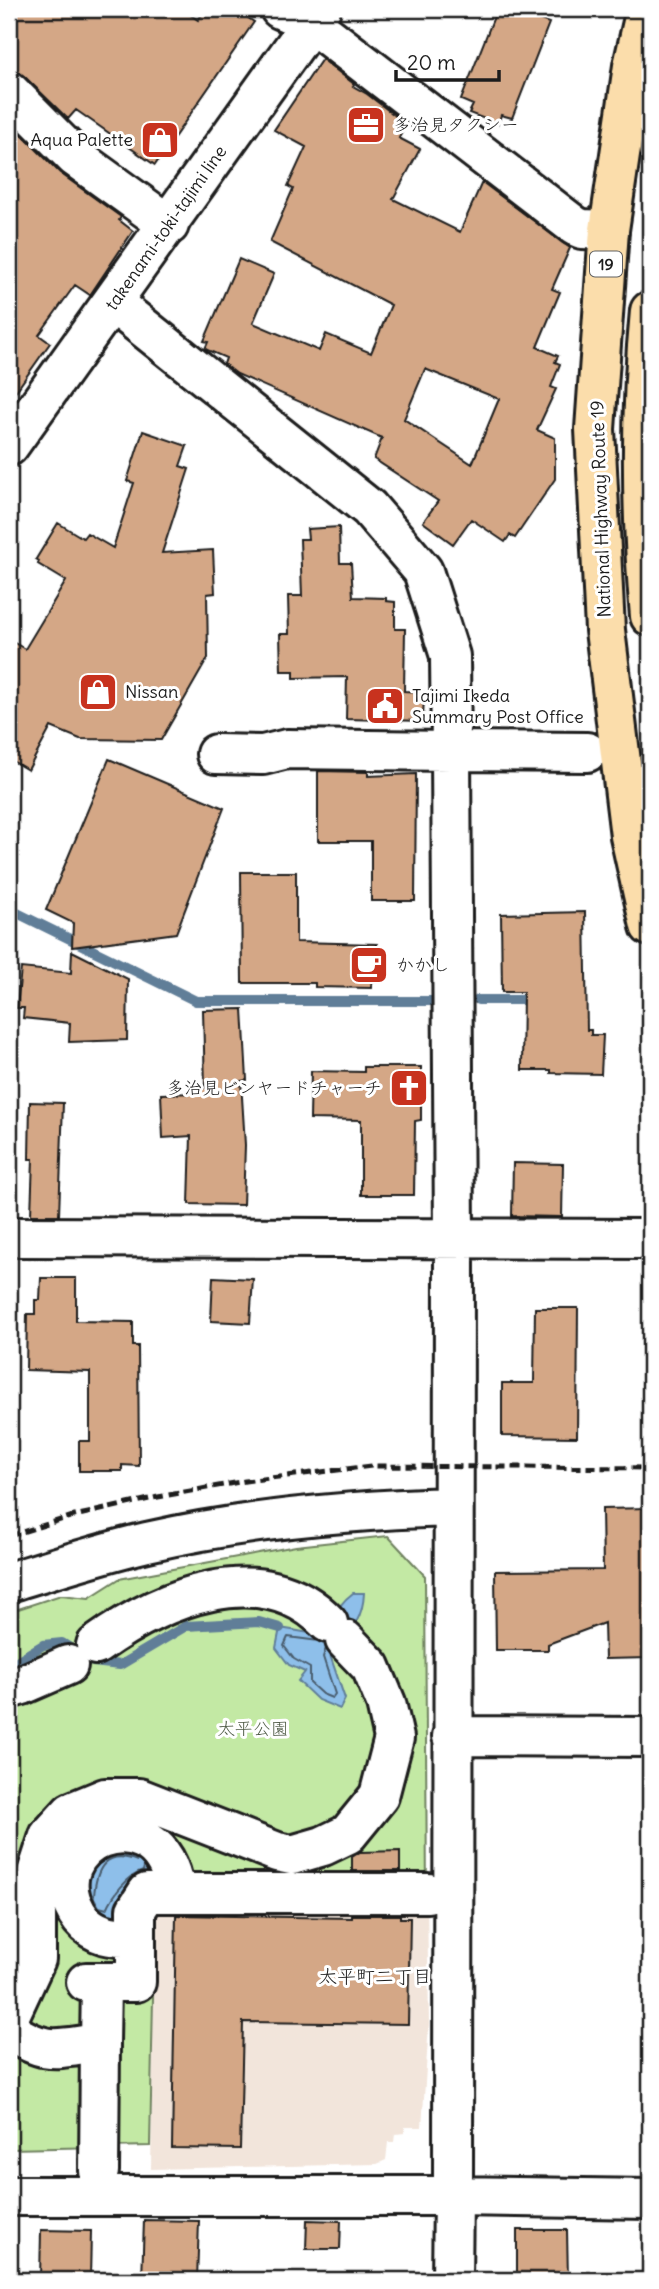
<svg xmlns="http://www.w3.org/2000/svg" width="659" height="2289" viewBox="0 0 659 2289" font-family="Delius,'Klee One',sans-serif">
	<rect width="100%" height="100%" fill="#fff"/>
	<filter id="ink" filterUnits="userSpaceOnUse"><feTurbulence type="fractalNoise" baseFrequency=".0143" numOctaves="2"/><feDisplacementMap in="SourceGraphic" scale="14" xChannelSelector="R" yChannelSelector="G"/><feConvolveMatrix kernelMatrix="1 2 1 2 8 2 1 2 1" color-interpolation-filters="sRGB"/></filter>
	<g filter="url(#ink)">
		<path fill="#f2e5db" d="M155,1899L427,1901L429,2024L422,2127H405V2133L395,2134L394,2142H388L386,2160L377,2164L151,2169Z"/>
		<path fill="#c3e9a4" stroke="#708260" stroke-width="2" d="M388,1536L425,1576L427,1901L155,1900L150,2146L9,2149V1612L61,1595L89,1598L119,1579L296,1546Z"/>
		<path fill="#8ebfea" stroke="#607e98" stroke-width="2" d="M353,1593H364C363,1622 348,1634 330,1655L345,1699L340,1709L318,1700L298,1681L305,1672L289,1665L276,1648L280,1628L321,1635C332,1619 338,1604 353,1593Z
			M108,1842L162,1861L123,1932L106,1929L80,1874Z"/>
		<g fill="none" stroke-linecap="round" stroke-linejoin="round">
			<path stroke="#4a5d6e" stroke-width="2" d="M319,1641L288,1637L284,1646L294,1659L310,1668V1683L322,1694L332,1698L335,1694L323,1657L326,1648
				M94,1896C96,1868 106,1849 137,1861
				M94,1898L99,1907L107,1909C113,1895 127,1876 143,1871L144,1867"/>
			<path stroke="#607e98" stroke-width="10" d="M9,909L196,1001H432
				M478,1000H535
				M9,1664H12L43,1645L62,1643L93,1662L120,1665L186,1626L259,1622L280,1628"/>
		</g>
		<path fill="#d4a786" stroke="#1c1c1c" stroke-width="2" fill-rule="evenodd" d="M9,9H182L198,20L206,9H235L254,22L155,165L76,110L68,119L24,76L15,70H9Z
			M497,9H511L549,23L512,118L501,115L498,124L469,113L473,105L461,100Z
			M322,59L354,84L353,86L367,94L406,124L399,138L420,149L393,199L460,232L482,182L570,248L552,289L560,292L537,347L558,356L555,362L560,364L551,387L556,389L537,430L555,438V479L515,538L510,535L505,542L471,519L453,544L423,522L438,501L374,459L382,438L237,374L224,364L226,358L205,349L208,342L204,341L239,259L274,274L253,323L319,351L326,334L371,353L391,305L270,242L293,189L288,186L306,147L274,130ZM425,369L499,399L472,464L404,419Z
			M9,122L60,173L121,217L119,220L133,231L90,295L75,285L39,335L50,343L9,401Z
			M143,431L187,446L180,466L189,469L162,553L213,550L215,593L207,594L208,658L161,740L80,739L51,727L28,770L9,759V640L25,649L66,581L38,564L39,561L36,559L58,523L83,538L87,533L113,548L134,483L127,481Z
			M339,527L340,563H351L353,597L386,598V601L395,602V629H405L404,691L424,692L423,721L346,719L347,677L294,678V671H281L280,634H289L288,596H302L300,539H308L307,529Z
			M109,759L224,808L176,933L72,947L73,923L46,910Z
			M318,771L368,772V776L416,774L415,901H371V841H318Z
			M241,872H296V942L377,944V979L372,978L371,988L315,987V983H242Z
			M585,912L587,1030H591V1035H603L601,1074L551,1073V1070H522L523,992H502L501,914Z
			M72,951L128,979L127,1040L69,1042L70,1023L23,1018L24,1008H17L21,968L71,973Z
			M243,1009L247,1080L241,1081L245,1145L243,1205L189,1204L191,1136L163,1138L161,1094L199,1093V1088H205L203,1010Z
			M364,1067H421V1120L415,1121L414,1195H361V1120L310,1119L311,1071L364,1072Z
			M30,1102L63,1103L59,1215H31L33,1159H29Z
			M513,1163L563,1164L562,1217L512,1216Z
			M213,1277L253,1279L250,1323L211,1321Z
			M41,1278H76V1321L133,1322V1346H138L139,1466L122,1465V1471H79V1441H90V1372L26,1370L27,1314H35V1300H40Z
			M535,1308H578L577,1437L502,1436V1383H534Z
			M650,1508V1658L605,1659L604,1623L548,1644V1650H496L495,1571L603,1570L602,1509Z
			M400,1851V1871H352V1857L360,1852Z
			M176,1915L352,1918V1915H400V1918H410L408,2024L243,2022L240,2149L172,2148Z
			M144,2220L199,2221L197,2280H142Z
			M307,2220L341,2221L340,2249H306Z
			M41,2230L91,2231L90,2280H40Z
			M517,2230H567L568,2280H517Z"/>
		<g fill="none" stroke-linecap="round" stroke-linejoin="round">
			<path stroke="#ddd" stroke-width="38" stroke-dasharray="38 19" stroke-linecap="butt" d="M587,752L650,753"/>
			<g stroke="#1c1c1c" stroke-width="44">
				<path id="street" d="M280,9L311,23L575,226L582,229L609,230
					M9,91L75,157L169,225
					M113,303L369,508L423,571L450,656L451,751L587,752
					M216,754L263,755L287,749L451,751L454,1238L453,2196
					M9,1237L650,1239
					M9,1582C54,1568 100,1553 147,1542C247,1519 350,1510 452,1507
					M96,1645C160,1599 263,1554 328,1623
					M9,1689L22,1685L68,1665
					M452,1736L650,1737
					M128,1937C107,1938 88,1932 77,1913C37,1844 152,1793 173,1881
					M86,1982H136V1910L147,1893H428
					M9,2017L36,1959V1876L49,1836L71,1812L105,1798H139L277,1852L292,1855L323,1846L348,1834L379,1796L394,1738L386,1703L371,1667L345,1640
					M9,2031C49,2056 56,2048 100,2043L101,1983
					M99,2171L100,2043
					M9,2196H453L650,2199"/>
			</g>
			<g stroke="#1c1c1c" stroke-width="44">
				<path id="secondary" d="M9,446L321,9
					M452,2280L453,2196"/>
			</g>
			<g stroke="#1c1c1c" stroke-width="44">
				<path id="highway" d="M646,9L633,66L609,230L595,429L605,630L630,836L650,926
					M650,311C640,413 641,515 650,616"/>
			</g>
			<use href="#street" stroke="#fff" stroke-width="38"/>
			<use href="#secondary" stroke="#fff" stroke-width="38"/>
			<use href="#highway" stroke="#fbddab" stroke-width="38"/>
			<path stroke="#1c1c1c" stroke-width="5" stroke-dasharray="10 5" stroke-linecap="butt" d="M9,1536L70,1517L158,1497L245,1481L372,1466L650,1468"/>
		</g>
	</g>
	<defs>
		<g id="office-square" transform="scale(2.0125)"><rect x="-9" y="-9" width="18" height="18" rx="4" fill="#c8321e" stroke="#fff"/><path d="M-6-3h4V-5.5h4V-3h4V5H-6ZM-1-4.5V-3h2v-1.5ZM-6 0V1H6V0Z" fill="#fff"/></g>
		<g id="shop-square" transform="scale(2.0125)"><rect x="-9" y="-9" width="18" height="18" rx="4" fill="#c8321e" stroke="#fff"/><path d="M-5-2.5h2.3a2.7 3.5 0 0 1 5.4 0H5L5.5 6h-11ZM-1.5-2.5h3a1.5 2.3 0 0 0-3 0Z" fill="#fff"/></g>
		<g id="civic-square" transform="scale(2.0125)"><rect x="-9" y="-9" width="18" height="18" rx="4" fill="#c8321e" stroke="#fff"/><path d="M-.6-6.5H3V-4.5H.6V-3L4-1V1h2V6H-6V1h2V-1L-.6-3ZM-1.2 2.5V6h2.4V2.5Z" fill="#fff"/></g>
		<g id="cafe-square" transform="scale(2.0125)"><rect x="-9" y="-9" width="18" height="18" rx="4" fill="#c8321e" stroke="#fff"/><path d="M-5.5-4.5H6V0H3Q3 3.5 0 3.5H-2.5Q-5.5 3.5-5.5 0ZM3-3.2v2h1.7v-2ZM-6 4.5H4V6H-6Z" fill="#fff"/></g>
		<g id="church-square" transform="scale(2.0125)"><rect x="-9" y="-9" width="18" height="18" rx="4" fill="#c8321e" stroke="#fff"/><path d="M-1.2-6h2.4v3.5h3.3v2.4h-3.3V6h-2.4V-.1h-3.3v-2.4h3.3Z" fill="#fff"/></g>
	</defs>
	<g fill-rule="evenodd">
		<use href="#office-square" x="366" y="125"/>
		<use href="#shop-square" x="160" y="140"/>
		<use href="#shop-square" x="98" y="692"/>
		<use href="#civic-square" x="385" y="706"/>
		<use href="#cafe-square" x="369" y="965"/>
		<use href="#church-square" x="409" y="1088"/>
	</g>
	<g text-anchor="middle" stroke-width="6" stroke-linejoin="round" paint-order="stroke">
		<rect fill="#fff" stroke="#606060" stroke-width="2" x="590" y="251.5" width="32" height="25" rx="5"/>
		<g font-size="16" font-weight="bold" fill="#1c1c1c">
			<text x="606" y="270">19</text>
		</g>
		<g font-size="18" fill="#1c1c1c" stroke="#fff" text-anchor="start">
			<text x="393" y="131">多治見タクシー</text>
			<text x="133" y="146" text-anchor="end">Aqua Palette</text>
			<text x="125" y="698">Nissan</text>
			<text x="412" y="702">Tajimi Ikeda<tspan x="412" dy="21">Summary Post Office</tspan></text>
			<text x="396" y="971">かかし</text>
			<text x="382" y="1094" text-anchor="end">多治見ビンヤードチャーチ</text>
		</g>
		<g font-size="18" fill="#1c1c1c" stroke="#fff">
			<text transform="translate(166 228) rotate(-55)" y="6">takenami-toki-tajimi line</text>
			<text transform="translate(601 509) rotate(-92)" y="6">National Highway Route 19</text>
		</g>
		<g font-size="18" fill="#4e5a45" stroke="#fff">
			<text x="253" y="1735">太平公園</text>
		</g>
		<g font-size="19" fill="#1c1c1c" stroke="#fff">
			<text x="375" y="1983">太平町二丁目</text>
		</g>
	</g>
	<rect width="659" height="2289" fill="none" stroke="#fff" stroke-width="35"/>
	<rect x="18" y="18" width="624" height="2254" fill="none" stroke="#1c1c1c" stroke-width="2.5" filter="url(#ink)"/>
	<path d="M396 70v10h103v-10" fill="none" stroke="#1c1c1c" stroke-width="3.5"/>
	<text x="407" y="70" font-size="21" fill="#1c1c1c" stroke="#ffffff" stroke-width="5" paint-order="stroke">20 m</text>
</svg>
